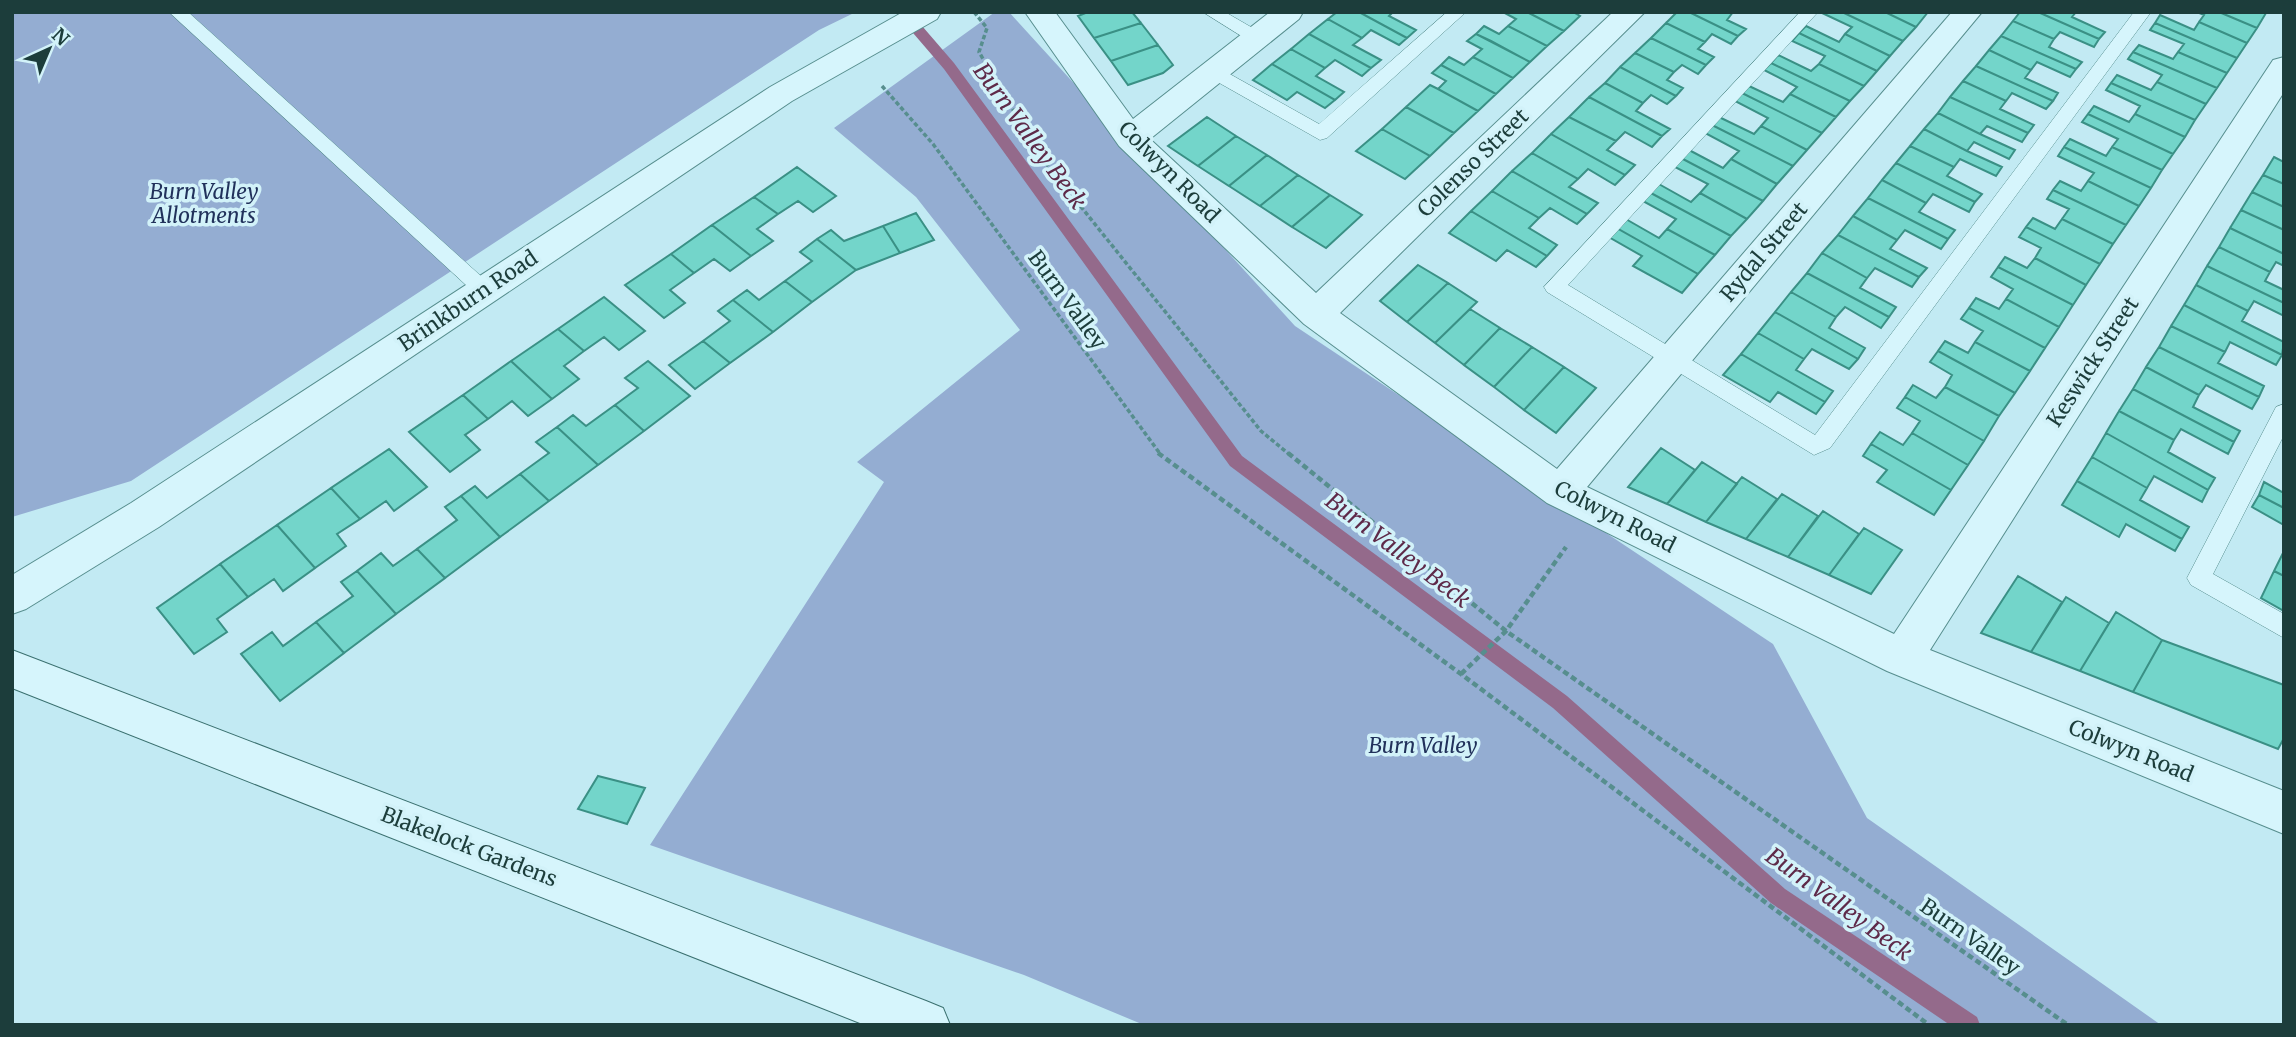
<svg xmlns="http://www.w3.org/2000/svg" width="2296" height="1037" viewBox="0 0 2296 1037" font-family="Merriweather,serif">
	<rect width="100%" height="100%" fill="#c2eaf3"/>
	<path fill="#94add2" d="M12,12H856L819,30L131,481L12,517Z
		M995,12H1009L1295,326L1773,644L1867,818L2161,1025H1144L1024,975L650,845L884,482L857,462L1020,330L916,197L834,128Z"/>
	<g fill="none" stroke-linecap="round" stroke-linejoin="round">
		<path fill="#946a8b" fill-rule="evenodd" d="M895,12H910L954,63L1242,456L1567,696L1785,889L1977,1017L1980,1025H1950L1771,903L1553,708L1230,466L944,69Z"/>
	</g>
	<path fill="#73d5ca" stroke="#3a9085" stroke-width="2" d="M1088,12H1132L1141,23L1094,38L1078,16Z
		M1337,12H1359L1407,38L1399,45L1371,30L1362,38L1328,19Z
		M1359,12H1393L1389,16L1416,30L1407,38Z
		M1503,12H1527L1564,31L1547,46L1508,26L1516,19Z
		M1527,12H1573L1580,16L1564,31Z
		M1677,12H1689L1738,36L1731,44L1712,34L1705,42L1666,23Z
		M1689,12H1733L1727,20L1746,29L1738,36Z
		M1820,12H1842L1903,41L1890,56L1845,34L1852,27Z
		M1842,12H1885L1916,27L1903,41Z
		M1885,12H1928L1916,27Z
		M2020,12H2038L2099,39L2094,47L2060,32L2054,39L2013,21Z
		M2038,12H2076L2072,17L2105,32L2099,39Z
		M2197,12H2219L2257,28L2247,43L2199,22L2204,15Z
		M2219,12H2264L2266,13L2257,28Z
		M2160,15L2194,30L2199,22L2247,43L2237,58L2155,23Z
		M1328,19L1362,38L1353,45L1381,60L1371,68L1309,34Z
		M2013,21L2054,39L2049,47L2082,62L2076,69L2001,36Z
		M1141,23L1158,45L1111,61L1094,38Z
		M1666,23L1705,42L1698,49L1714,57L1706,65L1651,38Z
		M2155,23L2237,58L2227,73L2178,52L2184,44L2150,30Z
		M1484,26L1499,34L1508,26L1547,46L1530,62L1476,34Z
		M1806,26L1839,42L1845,34L1890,56L1877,71L1799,33Z
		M1799,33L1877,71L1864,86L1819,64L1825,56L1792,41Z
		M1309,34L1371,68L1362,76L1335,60L1325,68L1291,49Z
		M1476,34L1491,41L1530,62L1513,78L1473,57L1482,49L1467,41Z
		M2001,36L2076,69L2070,77L2037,62L2031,70L1989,50Z
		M1651,38L1706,65L1698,74L1682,65L1674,72L1635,53Z
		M1158,45L1173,65L1163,73L1128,85L1111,61Z
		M2139,45L2173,59L2178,52L2227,73L2217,88L2133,52Z
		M1291,49L1325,68L1316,76L1344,92L1335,100L1272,64Z
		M1989,50L2031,70L2025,78L2058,93L2053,101L1976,66Z
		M2133,52L2217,88L2206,104L2157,82L2162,75L2128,59Z
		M1635,53L1674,72L1667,80L1683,88L1676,96L1620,67Z
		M1778,55L1811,71L1819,64L1864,86L1850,101L1771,63Z
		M1449,57L1464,65L1473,57L1513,78L1496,94L1441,65Z
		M1771,63L1850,101L1836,117L1790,94L1797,87L1764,70Z
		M1272,64L1335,100L1325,108L1297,92L1287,100L1253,80Z
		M1441,65L1496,94L1478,111L1438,89L1446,81L1432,73Z
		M1976,66L2053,101L2046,109L2012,93L2006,101L1963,81Z
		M1620,67L1676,96L1667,104L1651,95L1643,103L1605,83Z
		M2117,75L2151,90L2157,82L2206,104L2195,120L2111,83Z
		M1963,81L2006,101L2000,109L2034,125L2028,133L1950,97Z
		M1605,83L1643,103L1636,111L1670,129L1662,136L1589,97Z
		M2111,83L2195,120L2185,137L2135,114L2140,106L2106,90Z
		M1430,85L1438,89L1478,111L1454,133L1406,107Z
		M1749,86L1783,102L1790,94L1836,117L1822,133L1742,93Z
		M1742,93L1822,133L1807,150L1761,126L1768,118L1735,101Z
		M1589,97L1662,136L1652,147L1625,132L1616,141L1569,117Z
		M1950,97L2028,133L2022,142L1987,126L1980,134L1938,113Z
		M2094,106L2129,122L2135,114L2185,137L2173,154L2088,114Z
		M1406,107L1454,133L1430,156L1382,129Z
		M1938,113L1980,134L2015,150L2009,159L1974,142L1967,151L1924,129Z
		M2088,114L2173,154L2162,170L2112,147L2118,139L2082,122Z
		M1207,117L1236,136L1198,166L1168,146Z
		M1569,117L1616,141L1607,150L1635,165L1625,175L1551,134Z
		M1719,117L1754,134L1761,126L1807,150L1793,166L1712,125Z
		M1712,125L1793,166L1777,184L1731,159L1739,151L1705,133Z
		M1382,129L1430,156L1405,179L1356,151Z
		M1924,129L1967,151L2002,167L1996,176L1960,159L1954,167L1910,146Z
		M1551,134L1625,175L1615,185L1588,169L1578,179L1532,153Z
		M1236,136L1267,155L1229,186L1198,166Z
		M2070,139L2106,156L2112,147L2162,170L2151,188L2064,147Z
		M1910,146L1954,167L1947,176L1982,194L1975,202L1896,163Z
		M2064,147L2151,188L2139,206L2088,181L2094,173L2058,156Z
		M1689,150L1723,168L1731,159L1777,184L1763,201L1681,158Z
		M1532,153L1578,179L1569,187L1598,203L1587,214L1512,171Z
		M1267,155L1298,175L1260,206L1229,186Z
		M2274,157L2284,162V184L2263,175Z
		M1681,158L1763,201L1747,219L1700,193L1708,184L1673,166Z
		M1896,163L1975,202L1969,212L1933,194L1926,203L1882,180Z
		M797,167L836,196L813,212L798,201L778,214L754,197Z
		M1512,171L1587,214L1577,224L1550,208L1539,218L1492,191Z
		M1298,175L1330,195L1292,227L1260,206Z
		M2263,175L2284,184V207L2252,192Z
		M1882,180L1926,203L1919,212L1955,230L1948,239L1868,198Z
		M2060,181L2081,191L2088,181L2139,206L2126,225L2053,190Z
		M1657,183L1691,202L1700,193L1747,219L1731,236L1649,192Z
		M2053,190L2126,225L2113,244L2062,219L2069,209L2047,199Z
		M1492,191L1539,218L1529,228L1557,245L1547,256L1471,211Z
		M1649,192L1731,236L1715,255L1667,229L1676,219L1641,200Z
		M2252,192L2284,207V230L2241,210Z
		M1330,195L1362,215L1326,248L1292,227Z
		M754,197L778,214L757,229L773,241L751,256L712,225Z
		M1868,198L1948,239L1941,249L1905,230L1897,240L1853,216Z
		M2241,210L2284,230V254L2230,228Z
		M1471,211L1547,256L1536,267L1507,250L1496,261L1449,233Z
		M916,213L934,240L900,253L883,226Z
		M1853,216L1897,240L1890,249L1927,268L1919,277L1838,235Z
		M1624,218L1659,238L1667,229L1715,255L1698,274L1615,227Z
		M2033,218L2055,229L2062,219L2113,244L2100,264L2026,227Z
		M712,225L751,256L730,271L714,259L694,273L671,254Z
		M883,226L900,253L856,270L817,239L831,230L844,241Z
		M1615,227L1698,274L1682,293L1633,266L1642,256L1607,236Z
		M2026,227L2100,264L2086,285L2035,258L2041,248L2019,237Z
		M2230,228L2284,254V266L2276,262L2270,272L2219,247Z
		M1838,235L1919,277L1912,287L1875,268L1867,278L1822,253Z
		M817,239L856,270L812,302L785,281L812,261L800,252Z
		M2219,247L2270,272L2265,281L2284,290V303L2207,266Z
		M1822,253L1867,278L1860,288L1896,307L1889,317L1807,273Z
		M671,254L694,273L670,290L685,303L664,318L625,285Z
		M2005,257L2027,268L2035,258L2086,285L2073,305L1998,267Z
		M1418,265L1448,283L1407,322L1380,301Z
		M2207,266L2284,303V316L2254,301L2248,311L2196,285Z
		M1998,267L2073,305L2059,327L2006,299L2013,289L1991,277Z
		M1807,273L1889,317L1881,328L1845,307L1836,317L1791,292Z
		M785,281L812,302L773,332L733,300L747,290L759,300Z
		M1448,283L1477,302L1435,343L1407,322Z
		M2196,285L2248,311L2242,321L2284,342L2282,355L2184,305Z
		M1791,292L1836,317L1829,328L1865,348L1858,359L1775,312Z
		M604,297L645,331L619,350L604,337L584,351L558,329Z
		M1976,298L1999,309L2006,299L2059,327L2045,348L1969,308Z
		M733,300L773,332L730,363L703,341L730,321L718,311Z
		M2184,305L2282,355L2276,365L2230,342L2225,352L2171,326Z
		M1969,308L2045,348L2030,371L1975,342L1983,331L1961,319Z
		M1470,309L1500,328L1464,365L1435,343Z
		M1775,312L1858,359L1849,369L1812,349L1804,359L1758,333Z
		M2171,326L2225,352L2218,363L2264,386L2259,397L2159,347Z
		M1500,328L1532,347L1494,387L1464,365Z
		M558,329L584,351L564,366L579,379L552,399L511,361Z
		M1758,333L1804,359L1796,370L1833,391L1825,402L1741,354Z
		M703,341L730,363L695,389L669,365Z
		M1945,341L1968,353L1975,342L2030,371L2015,393L1938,351Z
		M1532,347L1564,367L1524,410L1494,387Z
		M2159,347L2259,397L2252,409L2206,385L2199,395L2146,367Z
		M1938,351L2015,393L1999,416L1945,387L1952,375L1930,362Z
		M1741,354L1825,402L1816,414L1778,392L1770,402L1723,375Z
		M511,361L552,399L528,416L512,401L488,419L463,395Z
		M648,361L690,396L644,431L615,405L638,388L625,378Z
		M1564,367L1596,388L1556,433L1524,410Z
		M2146,367L2199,395L2193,407L2240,431L2234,442L2133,389Z
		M1913,385L1936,398L1945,387L1999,416L1984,441L1905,397Z
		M2133,389L2234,442L2228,454L2181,429L2174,440L2119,411Z
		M463,395L488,419L465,435L480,450L450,472L409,432Z
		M1905,397L1984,441L1968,465L1912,433L1920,421L1897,408Z
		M615,405L644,431L598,465L557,427L573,415L586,426Z
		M2119,411L2174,440L2168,452L2215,478L2208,490L2106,433Z
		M557,427L598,465L549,501L520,474L549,453L536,442Z
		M1880,432L1903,445L1912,433L1968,465L1951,490L1871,444Z
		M2106,433L2208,490L2202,502L2154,476L2147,488L2092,457Z
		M1871,444L1951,490L1934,515L1877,482L1887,470L1863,456Z
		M1661,448L1695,470L1667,504L1628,487Z
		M389,449L427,487L394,511L386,501L360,519L331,488Z
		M2092,457L2147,488L2140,500L2189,527L2182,539L2077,481Z
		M1702,462L1737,484L1706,522L1667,504Z
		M520,474L549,501L500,537L461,496L475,486L487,498Z
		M1742,477L1777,499L1746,539L1706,522Z
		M2077,481L2182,539L2175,551L2126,524L2119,537L2062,505Z
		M2264,482L2284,493V508L2259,495Z
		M331,488L360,519L337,534L346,546L315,568L277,525Z
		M1782,494L1818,516L1788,557L1746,539Z
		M2259,495L2284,508V525L2252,507Z
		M461,496L500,537L445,578L417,549L457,520L445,507Z
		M1823,511L1859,534L1829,575L1788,557Z
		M277,525L315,568L283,591L274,579L248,597L220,564Z
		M1864,528L1902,550L1871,594L1829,575Z
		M417,549L445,578L396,614L357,571L381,553L393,566Z
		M2284,551V576L2274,571Z
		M220,564L248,597L217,619L227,632L194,654L157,608Z
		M357,571L396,614L344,653L316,622L353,596L341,582Z
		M2274,571L2284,576V611L2261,598Z
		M2018,576L2062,602L2031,652L1981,633Z
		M2066,597L2109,623L2080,671L2031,652Z
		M2116,612L2162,640L2133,692L2080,671Z
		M316,622L344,653L280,701L241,654L272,632L283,646Z
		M2162,640L2284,685V738L2278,749L2133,692Z
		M598,776L645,788L627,824L578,809Z"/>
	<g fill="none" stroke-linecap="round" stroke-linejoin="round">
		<g stroke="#578e8e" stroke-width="1">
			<path id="lane" d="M169,12H188L492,286L495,291L492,296L485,299L478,296Z
				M1203,12H1225L1263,34L1266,38L1263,42H1251Z
				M1447,12H1466L1327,138L1320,140L1207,76L1204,72L1207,68H1219L1319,124Z
				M1800,12H1818L1568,285L1815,435L2134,12H2151L1830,448L1814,455L1547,292L1544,287Z
				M2284,404V435L2213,574L2284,614V638L2191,585L2187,578L2276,407Z"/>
		</g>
		<g stroke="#578e8e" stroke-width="2">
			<path id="street" d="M903,12H941L937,19L792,101L159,527L26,609L12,614V575L131,503L770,87Z
				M1025,12H1055L1133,119L1270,12H1303L1299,19L1150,139L1316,293L1613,12H1645L1340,313L1557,469L1952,12H1982L1587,487L1894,634L2273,60L2284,57V92L1930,650L2284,791V834L1887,671L1547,503L1304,324L1119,146Z"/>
		</g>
		<g stroke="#3a706f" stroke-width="2">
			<path id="secondary" d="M12,650L926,1001L943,1008L950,1025H865L12,688Z"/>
		</g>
		<path stroke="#578e8e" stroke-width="3.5" stroke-dasharray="4.5 2.5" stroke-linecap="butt" d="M974,12L987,28L979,52L1041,157L1261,431L1290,455
			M882,86L933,144L1161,455"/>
		<path stroke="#578e8e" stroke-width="4.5" stroke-dasharray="6 3.5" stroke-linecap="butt" d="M1158,453L1461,674L1929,1025
			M1288,453L1506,631L2068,1025
			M1461,674L1506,631L1566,547"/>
		<use href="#lane" fill="#d6f5fc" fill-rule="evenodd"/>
		<use href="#street" fill="#d6f5fc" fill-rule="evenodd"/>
		<use href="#secondary" fill="#d6f5fc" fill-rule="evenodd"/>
	</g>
	<g text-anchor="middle" stroke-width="7" stroke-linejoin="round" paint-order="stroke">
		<g font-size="21" fill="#1c3d3b" stroke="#d2f2f9">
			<text transform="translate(1473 163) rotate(-44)" y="7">Colenso Street</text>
			<text transform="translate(1169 172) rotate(45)" y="7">Colwyn Road</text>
			<text transform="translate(1764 252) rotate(-50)" y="7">Rydal Street</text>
			<text transform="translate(1067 300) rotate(54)" y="7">Burn Valley</text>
			<text transform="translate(468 301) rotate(-34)" y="7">Brinkburn Road</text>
			<text transform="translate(2093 362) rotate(-57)" y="7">Keswick Street</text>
			<text transform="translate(1615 517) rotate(27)" y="7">Colwyn Road</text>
			<text transform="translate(2131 751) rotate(22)" y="7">Colwyn Road</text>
			<text transform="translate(469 847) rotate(21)" y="7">Blakelock Gardens</text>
			<text transform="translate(1970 937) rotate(35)" y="7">Burn Valley</text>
		</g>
		<g font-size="21" font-style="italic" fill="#21315b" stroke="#d2f2f9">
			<text x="204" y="199">Burn Valley<tspan x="204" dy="24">Allotments</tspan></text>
			<text x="1423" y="753">Burn Valley</text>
		</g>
		<g font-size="23" font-style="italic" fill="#5e2a49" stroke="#d2f2f9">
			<text transform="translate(1030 136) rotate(54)" y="8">Burn Valley Beck</text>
			<text transform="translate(1398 550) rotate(37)" y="8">Burn Valley Beck</text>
			<text transform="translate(1839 904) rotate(36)" y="8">Burn Valley Beck</text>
		</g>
	</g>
	<rect width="2296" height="1037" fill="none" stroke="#1c3d3b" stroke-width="28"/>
	<g transform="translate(49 49) rotate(44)" stroke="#d2f2f9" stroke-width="5" paint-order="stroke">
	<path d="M0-5L12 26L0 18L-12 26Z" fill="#1c3d3b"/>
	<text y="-10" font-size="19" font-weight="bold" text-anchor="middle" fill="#1c3d3b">N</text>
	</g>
</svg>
